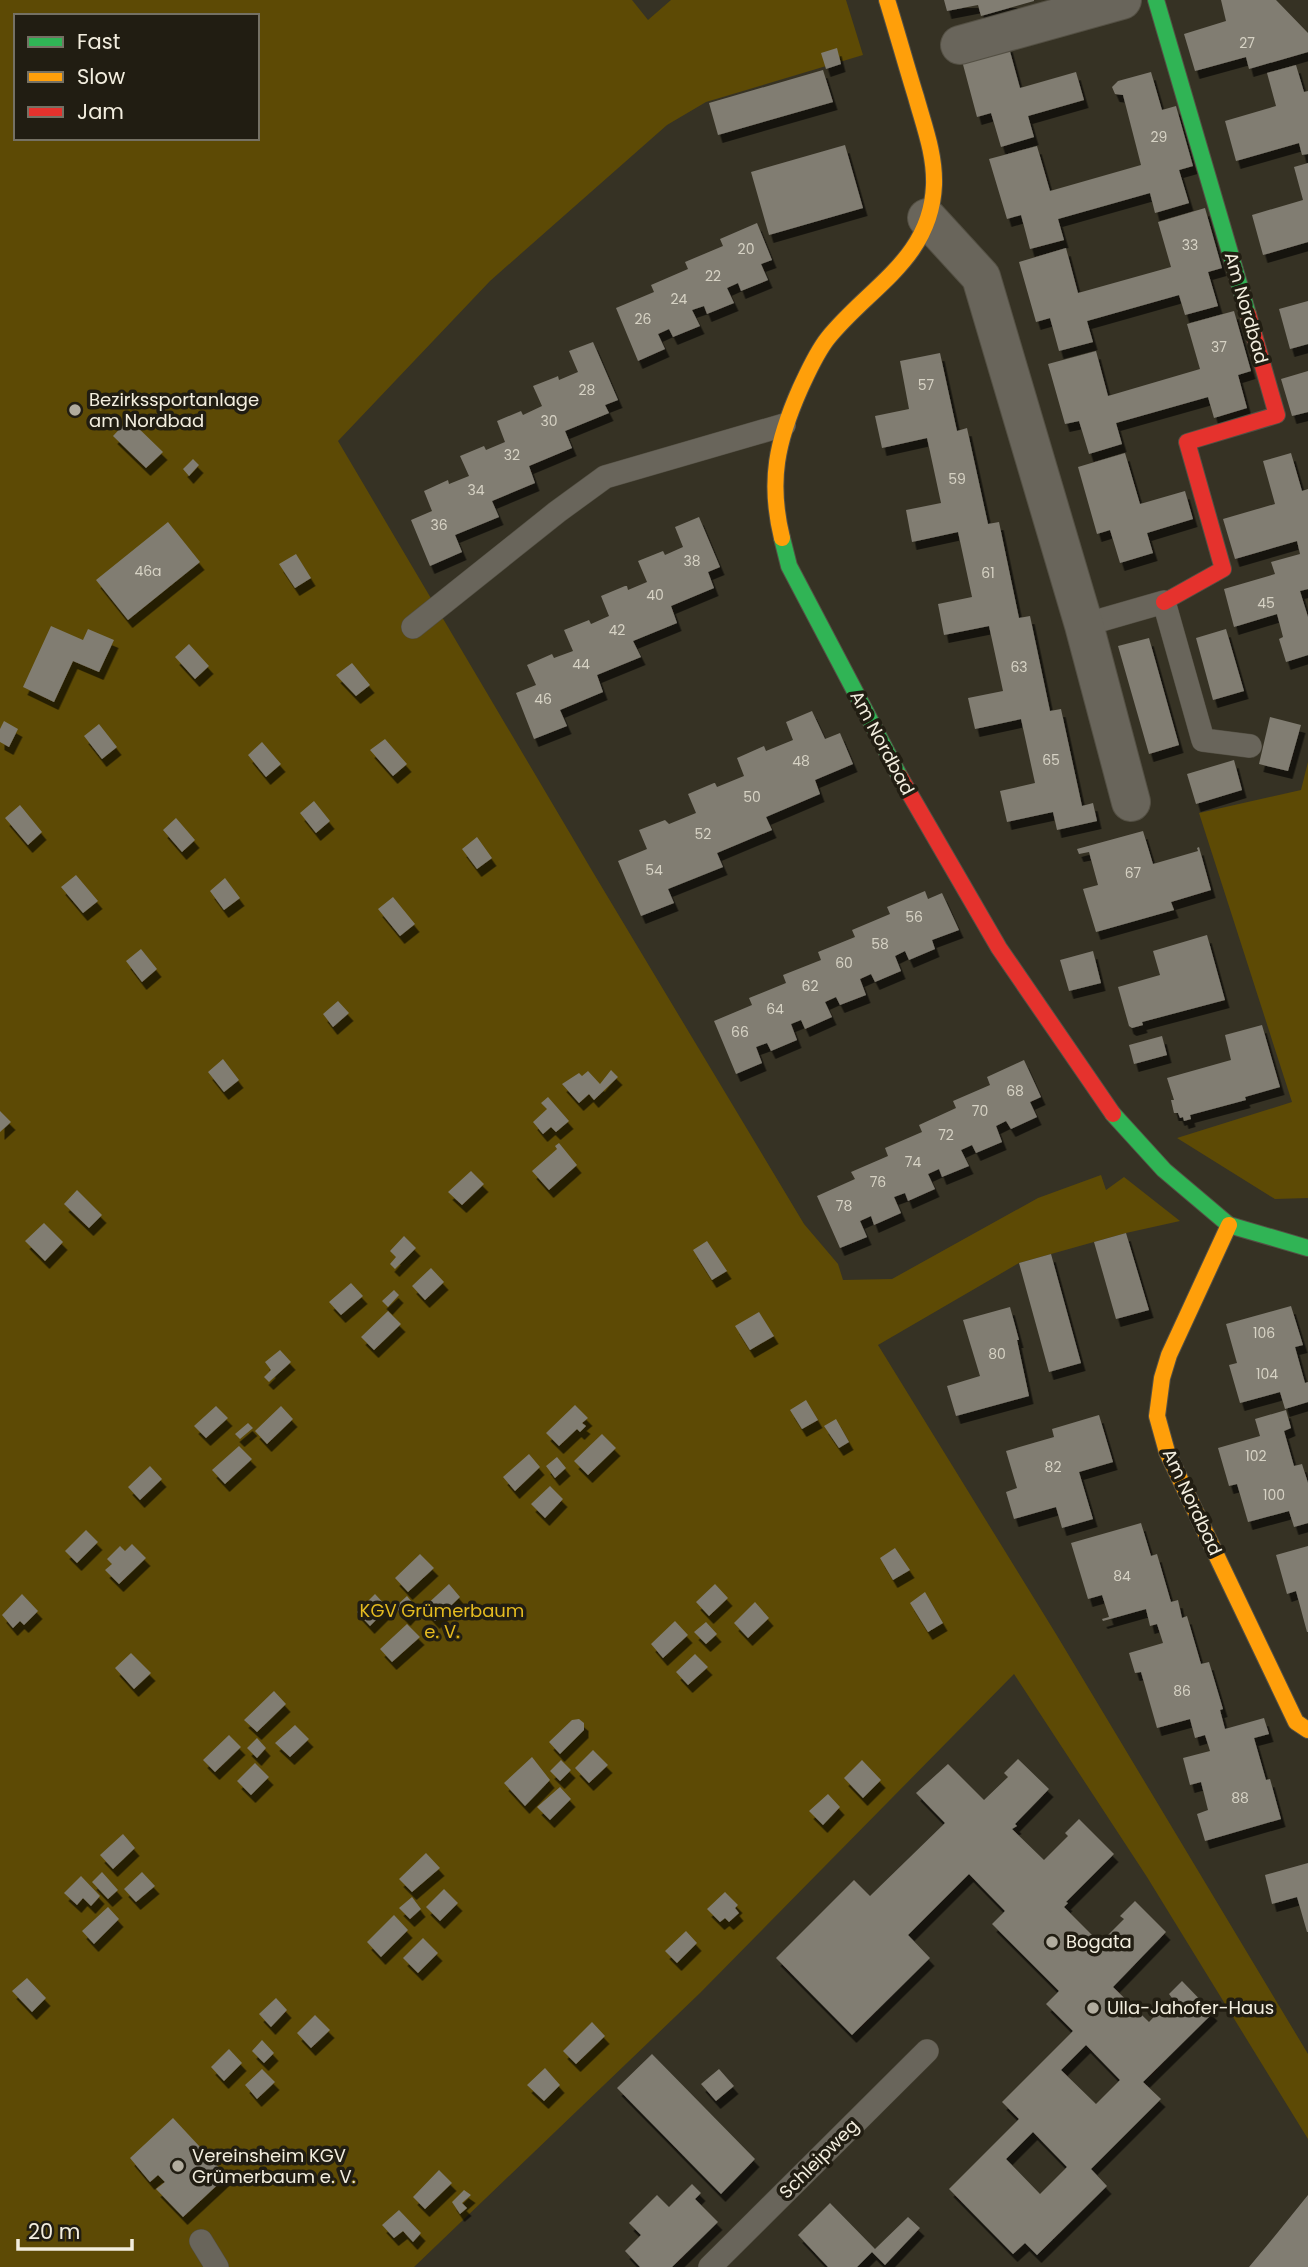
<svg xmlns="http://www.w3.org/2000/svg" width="1308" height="2267" viewBox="0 0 1308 2267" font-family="Poppins,sans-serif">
	<defs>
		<filter id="shadow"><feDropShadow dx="4.5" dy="8" stdDeviation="0" flood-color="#0009"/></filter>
	</defs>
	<rect width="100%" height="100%" fill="#363224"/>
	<path fill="#5d4a05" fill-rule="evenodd" d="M0,0H632L648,20L671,0H846L863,55L706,102L667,125L490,281L338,441L594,874L804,1224L838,1264L843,1280L892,1279L1038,1198L1101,1175L1106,1190L1124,1177L1180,1221L1126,1233L1019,1263L878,1345L1056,1634L1308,2054V2139L1147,1877L1014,1674L700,1993L414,2267H0ZM16,16H257V138H16Z
		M1308,762V1198L1275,1199L1177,1138L1292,1102L1199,813L1301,790Z"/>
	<path fill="#817d72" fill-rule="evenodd" filter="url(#shadow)" d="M944,0H1034V1L981,16L978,5L947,11Z
		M1221,0H1276L1308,33V52L1249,69L1246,57L1195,71L1184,34L1226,21Z
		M1008,44L1020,88L1076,72L1084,100L1028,116L1034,137L1001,147L991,113L977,117L961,57Z
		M837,48L841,64L826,69L821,53Z
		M1296,65L1304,92L1308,91V154L1302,155L1299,143L1236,161L1225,121L1276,106L1267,73Z
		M823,70L833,102L718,135L709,103Z
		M1151,72L1162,110L1176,106L1193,166L1179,170L1189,203L1155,213L1150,193L1058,219L1064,240L1030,249L1021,215L1007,219L989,159L1037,146L1050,191L1141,165L1123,95L1115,94L1112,87L1118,81Z
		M845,145L863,208L769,235L751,172Z
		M1308,163V242L1263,255L1252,215L1303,200L1294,167Z
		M1205,208L1222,268L1208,272L1218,306L1185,315L1179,295L1087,321L1093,342L1059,351L1050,318L1036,322L1019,262L1066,248L1078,293L1171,267L1158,222Z
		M757,223L772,260L761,264L768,280L741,291L738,283L727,288L734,303L707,314L704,306L692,310L700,326L673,337L669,329L658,334L665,349L638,361L616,308L654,292L651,285L688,269L685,262L723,246L720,239Z
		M1308,301V344L1290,349L1279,309Z
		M1234,311L1251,371L1238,375L1247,408L1214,418L1208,397L1116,423L1122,444L1089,454L1079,421L1065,424L1048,364L1096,351L1108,396L1200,369L1187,324Z
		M593,342L618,400L605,405L609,413L565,431L572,448L529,466L535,483L492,501L499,517L455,535L462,552L430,566L411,520L432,511L424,491L448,480L449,484L469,476L460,456L484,446L486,450L505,442L497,421L521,411L523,415L542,406L533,386L556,377L558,376L559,380L578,372L569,351Z
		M940,353L957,431L967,428L988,524L999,522L1019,618L1030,616L1050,711L1061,709L1082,806L1093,803L1097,821L1057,830L1053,812L1007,822L1000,791L1035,783L1021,719L975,729L968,698L1003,691L989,626L944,635L938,604L972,597L958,532L912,542L906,510L941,503L927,438L882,448L875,416L909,409L900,361Z
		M1308,371V412L1292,416L1281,379Z
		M129,419L163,452L146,468L113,436Z
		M1125,453L1140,504L1185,491L1193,519L1147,533L1153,553L1120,563L1110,530L1097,534L1078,467Z
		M1291,453L1302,491L1308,489V589L1300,591L1308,617V655L1286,662L1279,639L1283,637L1277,614L1234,627L1224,589L1275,574L1271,562L1300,554L1297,541L1235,559L1223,519L1275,504L1263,461Z
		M193,459L199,465L189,476L183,469Z
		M699,517L720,567L708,572L714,588L671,606L677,623L633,641L641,657L597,675L603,692L560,710L567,726L534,739L516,693L536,685L527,665L552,654L554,658L573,651L564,630L589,620L591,624L609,616L601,596L625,586H627L628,590L647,582L638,561L663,551L665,555L683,547L675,527Z
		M168,522L200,562L128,620L96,580Z
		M296,554L311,578L295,588L279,564Z
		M51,626L83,640L88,629L114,640L99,672L73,661L54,702L23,687Z
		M1226,629L1244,691L1213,700L1196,638Z
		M1149,638L1179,745L1149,754L1118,646Z
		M189,644L209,666L195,679L175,657Z
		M352,663L370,685L356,696L336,675Z
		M812,711L825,739L840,733L853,764L815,780L820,794L766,817L772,830L717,853L723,867L668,889L674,903L641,916L618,861L647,849L639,830L665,820L669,824L696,813L688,794L714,783H715L717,787L744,776L737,758L764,746L766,751L793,740L786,722Z
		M1270,717L1301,725L1288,771L1259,764Z
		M4,721L18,729L9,747L0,742V729Z
		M99,724L117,747L102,759L84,736Z
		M385,739L407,764L393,776L370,750Z
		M262,742L281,764L266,777L248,755Z
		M1234,760L1242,790L1196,804L1187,774Z
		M314,801L330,821L316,833L300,813Z
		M20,805L42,832L28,845L5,818Z
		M176,818L195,840L182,852L163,830Z
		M1143,831L1153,864L1198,851L1197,848L1199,847L1211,890L1171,902L1174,910L1096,932L1083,889L1098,885L1089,852L1079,854L1077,849Z
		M477,837L492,858L477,869L462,849Z
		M76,875L98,901L83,913L61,887Z
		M225,878L240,898L224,910L210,891Z
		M925,891L928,899L942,893L959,930L932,940L935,949L909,960L905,951L895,956L901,971L875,982L871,974L860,979L866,995L840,1005L836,997L825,1002L832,1017L805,1029L801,1020L791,1024L797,1040L771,1051L767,1043L756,1047L762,1063L736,1074L714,1021L752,1005L749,998L786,983L783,975L821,960L818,952L855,937L852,930L890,914L887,907Z
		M393,897L415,924L400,936L378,909Z
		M1207,935L1225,1000L1142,1022L1143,1025L1132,1028L1129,1026L1118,987L1160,975L1153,951Z
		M141,949L157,969L142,982L126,961Z
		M1093,951L1101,983L1069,991L1060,960Z
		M338,1001L349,1013L333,1027L323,1014Z
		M1262,1025L1280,1087L1245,1097L1246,1100L1190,1115L1191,1119L1184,1121L1183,1117L1180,1118L1178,1113H1174L1171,1100H1174L1167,1078L1231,1060L1225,1035Z
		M1162,1036L1167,1055L1134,1064L1129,1045Z
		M223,1059L239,1080L224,1092L208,1072Z
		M1024,1060L1041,1097L1030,1102L1037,1117L1011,1129L1006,1121L996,1126L1002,1142L976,1153L972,1145L961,1150L969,1166L942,1177L939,1169L928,1174L935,1189L908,1201L905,1193L894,1197L901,1213L874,1225L871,1216L860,1221L867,1237L840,1248L817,1196L855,1179L851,1172L888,1156L885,1148L922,1132L919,1125L956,1108L953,1101L990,1085L987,1077Z
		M611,1070L618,1077L594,1100L589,1094L579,1103L562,1084L579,1073L582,1076L588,1071L600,1084Z
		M548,1097L569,1121L556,1132L551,1127L543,1134L533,1122L547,1109L541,1103Z
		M0,1111L11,1122L0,1132Z
		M559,1143L577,1165L549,1190L532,1171L557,1149L555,1146Z
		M471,1171L484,1184L462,1205L448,1192Z
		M77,1190L102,1215L89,1228L64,1204Z
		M44,1223L63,1242L45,1261L25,1241Z
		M1126,1233L1149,1310L1116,1319L1094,1242Z
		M404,1236L416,1248L395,1269L390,1264L396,1257L390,1251Z
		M707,1241L727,1271L712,1280L693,1250Z
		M1051,1254L1081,1363L1049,1372L1019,1263Z
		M431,1268L444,1282L425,1300L412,1286Z
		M351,1283L363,1296L341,1315L329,1302Z
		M394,1290L399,1295L388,1307L382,1301Z
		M1291,1306L1303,1345L1295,1347L1305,1383L1308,1382V1402L1285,1409L1280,1392L1240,1403L1229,1365L1237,1363L1226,1324Z
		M1010,1307L1019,1340H1017L1029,1396L956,1416L947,1386L980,1376L963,1320Z
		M388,1311L401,1324L374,1350L361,1337Z
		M759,1312L774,1336L750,1350L735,1326Z
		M280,1350L291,1362L269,1382L264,1377L271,1370L265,1362Z
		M806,1400L818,1420L802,1429L790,1410Z
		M575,1405L588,1418L582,1423L586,1426L580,1432L577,1429L559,1446L546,1433Z
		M216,1406L228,1418L206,1438L194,1426Z
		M281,1406L293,1419L267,1444L255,1431Z
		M1286,1410L1291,1428L1284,1431L1294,1466L1302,1464L1308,1483V1523L1294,1527L1289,1511L1248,1522L1237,1484L1229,1486L1218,1448L1260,1436L1255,1419Z
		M1099,1415L1113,1462L1079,1472L1093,1519L1062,1528L1056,1507L1014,1519L1006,1492L1017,1488L1006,1451L1054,1437L1052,1429Z
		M836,1419L849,1442L839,1448L824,1426Z
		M248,1423L253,1428L240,1439L235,1434Z
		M602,1434L616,1448L588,1475L574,1461Z
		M239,1446L252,1459L225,1484L212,1470Z
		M529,1454L540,1467L515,1491L503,1477Z
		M557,1457L566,1468L555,1478L546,1466Z
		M150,1466L162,1479L140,1500L128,1487Z
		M550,1486L563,1499L545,1518L531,1504Z
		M1141,1523L1151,1556L1157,1554L1171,1602L1178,1600L1182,1618L1187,1616L1201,1664L1209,1662L1223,1709L1220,1710L1225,1729L1264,1718L1269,1734L1254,1738L1266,1780L1270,1779L1281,1819L1205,1841L1197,1814L1208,1810L1201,1782L1190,1785L1183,1758L1210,1751L1205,1735L1195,1738L1190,1719L1157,1728L1141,1672L1135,1673L1129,1653L1163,1643L1157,1624L1150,1626L1146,1609L1103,1621L1102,1619L1109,1617L1102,1595L1088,1599L1071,1543Z
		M86,1530L98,1542L77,1563L65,1551Z
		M132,1544L146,1558L119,1584L105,1570L112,1564L107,1559L120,1546L125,1551Z
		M1308,1546V1632H1307L1296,1591L1287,1594L1276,1555Z
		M895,1548L910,1570L893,1580L880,1558Z
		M420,1554L434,1568L408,1592L395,1578Z
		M449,1584L460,1597L435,1621L423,1608Z
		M715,1584L728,1598L709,1616L696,1602Z
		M925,1592L943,1623L928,1632L910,1603Z
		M22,1594L38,1611L24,1625L20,1621L13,1628L2,1615Z
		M375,1594L388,1608L370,1626L357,1612Z
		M407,1596L416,1607L406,1618L395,1607Z
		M755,1602L769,1618L748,1638L734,1623Z
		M675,1621L688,1635L663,1658L651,1644Z
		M706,1622L717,1634L706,1644L694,1632Z
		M407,1624L420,1637L392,1662L380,1649Z
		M131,1653L151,1673L134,1689L115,1668Z
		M695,1654L708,1667L688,1685L676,1672Z
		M274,1691L286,1704L257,1732L244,1720Z
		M579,1719L584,1723V1730L560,1754L549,1742L572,1720Z
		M295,1725L309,1739L290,1757L275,1743Z
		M229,1735L241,1747L215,1772L203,1760Z
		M257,1738L266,1748L257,1758L247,1748Z
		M593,1750L608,1765L589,1783L575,1768Z
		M532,1757L550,1780L525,1806L504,1783Z
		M1018,1759L1049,1789L1015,1824L1017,1826L1012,1829L1044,1860L1068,1836L1065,1833L1079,1819L1114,1854L1066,1902L1068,1903L1064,1907L1100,1943L1124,1919L1120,1916L1135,1901L1166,1932L1113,1987L1149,2022L1172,1998L1169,1994L1182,1981L1213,2013L1143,2082L1161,2099L1091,2169L1107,2186L1037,2255L1025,2243L1013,2254L949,2189L1019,2119L1002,2102L1073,2031L1046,2004L1059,1991L992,1924L1005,1911L969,1874L908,1935L930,1958L852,2035L776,1958L854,1880L870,1896L945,1823L916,1793L948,1764L984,1800L1008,1777L1004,1773ZM1086,2045L1120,2080L1096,2104L1061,2070ZM1033,2132L1067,2167L1040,2194L1006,2159Z
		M561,1760L571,1770L560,1781L550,1771Z
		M862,1760L881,1780L863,1798L844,1778Z
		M255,1763L269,1777L251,1795L237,1781Z
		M560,1787L571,1799L550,1820L537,1807Z
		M828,1794L840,1807L823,1825L809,1811Z
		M123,1834L135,1848L113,1869L100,1855Z
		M426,1853L440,1868L412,1892L399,1879Z
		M1308,1863V1932H1307L1297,1897L1272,1904L1265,1875Z
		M102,1872L118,1890L108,1899L92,1882Z
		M142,1872L155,1886L136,1902L124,1889Z
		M81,1876L100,1896L91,1906L83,1898L77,1905L64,1893Z
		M444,1889L458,1903L440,1921L426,1907Z
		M725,1892L738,1905L735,1908L739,1913L729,1922L725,1918L720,1922L707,1909Z
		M412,1897L421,1909L410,1919L399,1908Z
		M108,1907L119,1919L94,1944L82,1931Z
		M394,1915L408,1930L381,1957L367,1942Z
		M686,1931L697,1943L677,1963L665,1951Z
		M423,1938L438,1953L418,1973L403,1958Z
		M27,1978L46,1998L32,2012L12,1991Z
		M276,1998L287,2010L271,2027L259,2014Z
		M315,2015L330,2030L311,2048L297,2033Z
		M592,2022L605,2036L576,2064L563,2051Z
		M262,2040L274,2053L264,2063L252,2051Z
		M229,2049L242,2063L224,2081L211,2067Z
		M652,2054L755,2159L721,2194L617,2088Z
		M545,2068L560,2085L544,2101L527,2085Z
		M262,2069L275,2082L257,2099L245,2085Z
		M719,2069L734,2086L716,2101L701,2084Z
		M173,2118L227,2176L183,2217L156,2189L165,2182L158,2175L150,2182L130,2158Z
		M439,2170L452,2183L425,2209L413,2197Z
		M692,2184L701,2193L695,2199L718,2222L672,2267H640L625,2251L641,2235L629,2223L657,2195L669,2207Z
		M464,2190L471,2195L462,2203L467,2208L460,2214L452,2202Z
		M1308,2195V2267H1249L1274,2237Z
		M830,2203L875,2249L908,2217L920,2228L885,2265L872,2252L857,2267H828L798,2235Z
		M399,2210L421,2233L413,2242L403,2231L394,2238L382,2225Z"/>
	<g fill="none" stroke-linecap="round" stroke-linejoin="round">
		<g stroke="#545044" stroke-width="24">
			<path id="lane" d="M1084,625L1164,602L1203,740L1250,746
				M413,627L557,512L605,477L784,425
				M201,2241L217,2267
				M710,2267L927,2051"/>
		</g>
		<g stroke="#545044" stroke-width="40">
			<path id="street" d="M960,45L1122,0
				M927,218L981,277L1084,625L1131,802"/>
		</g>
		<g stroke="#545044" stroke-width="18">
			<path id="fast" d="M1156,0L1248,314
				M782,538L789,566L900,777
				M1113,1114L1164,1170L1229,1225L1308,1248"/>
		</g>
		<g stroke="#545044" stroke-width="18">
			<path id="slow" d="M782,538C768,481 777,441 800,389C808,372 816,353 828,338C869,287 931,259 934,185C935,154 924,126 916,97C906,65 897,32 887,0
				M1229,1225L1169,1355L1162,1378L1157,1416L1167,1452L1296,1722L1308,1730"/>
		</g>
		<g stroke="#545044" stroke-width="18">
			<path id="jam" d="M1164,602L1223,569L1187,442L1277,415L1248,314
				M900,777L999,948L1113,1114"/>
		</g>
		<use href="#lane" stroke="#69655b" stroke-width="23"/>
		<use href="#street" stroke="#69655b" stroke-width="38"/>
		<use href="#fast" stroke="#30b455" stroke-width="16"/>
		<use href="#slow" stroke="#ff9f0a" stroke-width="16"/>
		<use href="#jam" stroke="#e5322d" stroke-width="16"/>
	</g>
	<g fill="#b1ac9e" stroke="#211d12" stroke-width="2.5">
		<circle cx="75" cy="410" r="7"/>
		<circle cx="1052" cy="1942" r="7"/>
		<circle cx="1093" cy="2008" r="7"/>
		<circle cx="178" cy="2166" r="7"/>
	</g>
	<g text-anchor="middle" stroke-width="7" stroke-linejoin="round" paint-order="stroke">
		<g font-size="14" fill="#d6d2c4">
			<text x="1247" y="48">27</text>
			<text x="1159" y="142">29</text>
			<text x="1190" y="250">33</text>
			<text x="746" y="254">20</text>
			<text x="713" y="281">22</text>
			<text x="679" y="304">24</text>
			<text x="643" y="324">26</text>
			<text x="1219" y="352">37</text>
			<text x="926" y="390">57</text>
			<text x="587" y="395">28</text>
			<text x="549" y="426">30</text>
			<text x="512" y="460">32</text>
			<text x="957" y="484">59</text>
			<text x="476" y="495">34</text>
			<text x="439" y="530">36</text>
			<text x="692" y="566">38</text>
			<text x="148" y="576">46a</text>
			<text x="988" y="578">61</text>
			<text x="655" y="600">40</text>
			<text x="1266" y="608">45</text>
			<text x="617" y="635">42</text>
			<text x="581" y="669">44</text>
			<text x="1019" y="672">63</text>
			<text x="543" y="704">46</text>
			<text x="1051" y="765">65</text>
			<text x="801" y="766">48</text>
			<text x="752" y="802">50</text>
			<text x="703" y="839">52</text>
			<text x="654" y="875">54</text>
			<text x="1133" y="878">67</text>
			<text x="914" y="922">56</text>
			<text x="880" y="949">58</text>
			<text x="844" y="968">60</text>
			<text x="810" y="991">62</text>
			<text x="775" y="1014">64</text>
			<text x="740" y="1037">66</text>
			<text x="1015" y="1096">68</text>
			<text x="980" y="1116">70</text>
			<text x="946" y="1140">72</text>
			<text x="913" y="1167">74</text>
			<text x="878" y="1187">76</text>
			<text x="844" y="1211">78</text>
			<text x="1264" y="1338">106</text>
			<text x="997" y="1359">80</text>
			<text x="1267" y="1379">104</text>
			<text x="1256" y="1461">102</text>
			<text x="1053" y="1472">82</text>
			<text x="1274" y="1500">100</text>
			<text x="1122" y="1581">84</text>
			<text x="1182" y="1696">86</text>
			<text x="1240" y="1803">88</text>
		</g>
		<g font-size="18" fill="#f3eedf" stroke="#211d12">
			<text transform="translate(1246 308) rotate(74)" y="6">Am Nordbad</text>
			<text transform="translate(882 743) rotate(62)" y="6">Am Nordbad</text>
			<text transform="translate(1192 1502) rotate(65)" y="6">Am Nordbad</text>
			<text transform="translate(819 2159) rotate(-45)" y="6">Schleipweg</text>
		</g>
		<g font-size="18" fill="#f3eedf" stroke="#211d12" text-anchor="start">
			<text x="89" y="406">Bezirkssportanlage<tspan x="89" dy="21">am Nordbad</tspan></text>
			<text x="1066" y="1948">Bogata</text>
			<text x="1107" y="2014">Ulla-Jahofer-Haus</text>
			<text x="192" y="2162">Vereinsheim KGV<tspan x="192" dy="21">Grümerbaum e. V.</tspan></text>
		</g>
		<g font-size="18" fill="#e5bb20" stroke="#211d12">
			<text x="442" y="1617">KGV Grümerbaum<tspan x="442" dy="21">e. V.</tspan></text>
		</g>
	</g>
	<rect x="14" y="14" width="245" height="126" fill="#211d12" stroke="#757164" stroke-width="2"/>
	<rect x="28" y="37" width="35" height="10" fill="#30b455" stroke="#757164" stroke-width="2"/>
	<text x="77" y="49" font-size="21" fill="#f3eedf">Fast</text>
	<rect x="28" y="72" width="35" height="10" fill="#ff9f0a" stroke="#757164" stroke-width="2"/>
	<text x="77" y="84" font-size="21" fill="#f3eedf">Slow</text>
	<rect x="28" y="107" width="35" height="10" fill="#e5322d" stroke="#757164" stroke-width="2"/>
	<text x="77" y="119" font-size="21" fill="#f3eedf">Jam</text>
	<path d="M18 2239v10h114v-10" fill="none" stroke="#f3eedf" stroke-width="3.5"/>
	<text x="28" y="2239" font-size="21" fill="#f3eedf" stroke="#211d12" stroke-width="5" paint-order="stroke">20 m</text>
</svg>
